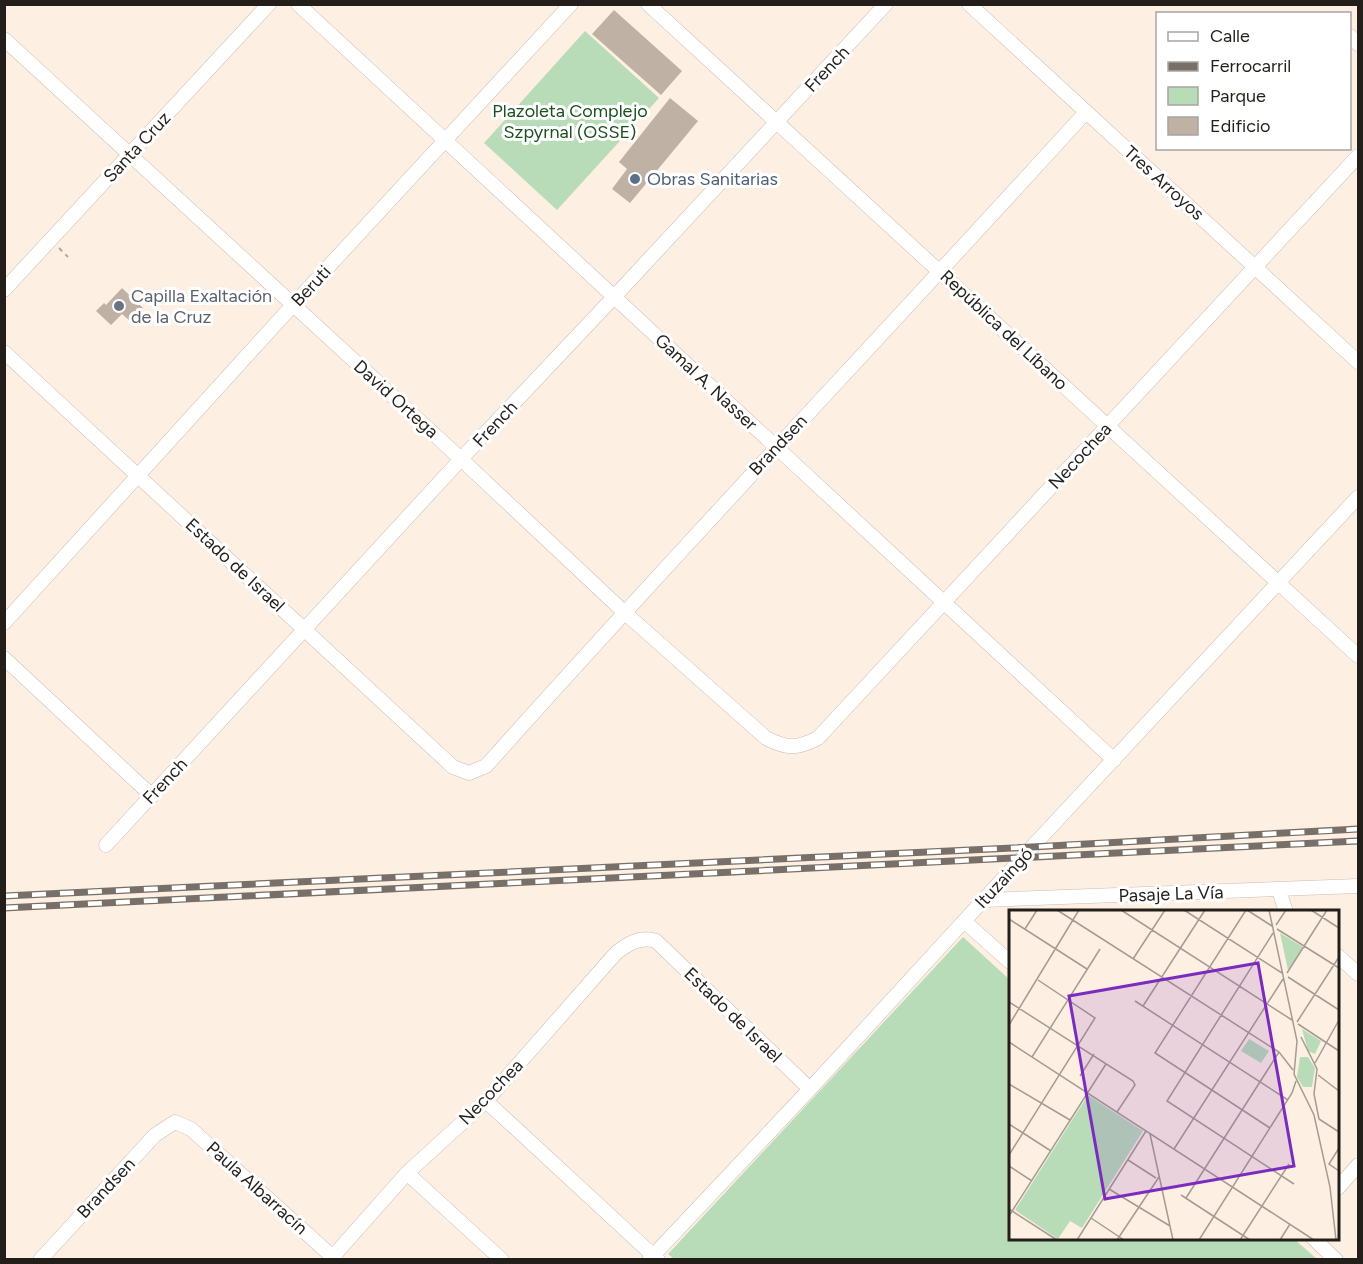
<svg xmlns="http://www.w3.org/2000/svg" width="1363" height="1264" viewBox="0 0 1363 1264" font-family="Figtree,sans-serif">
	<rect width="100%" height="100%" fill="#fdefe2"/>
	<path fill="#b8dcb8" d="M585,31L659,98L557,210L484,143Z
		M963,937L1010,980V1238L1294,1239L1317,1259H674L668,1254Z"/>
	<path fill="#c0b1a5" d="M614,10L682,71L661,95L592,34Z
		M670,98L698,121L630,203L612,189L627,169L619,162Z
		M122,288L143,308L130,321L122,314L111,325L96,311L104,303L106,305Z"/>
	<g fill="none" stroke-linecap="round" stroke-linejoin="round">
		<g stroke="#cbbdb0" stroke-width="15">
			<path id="minor" d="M298,4L1114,760
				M648,4L1358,656
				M969,4L1358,362
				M1350,36L1358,44
				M4,39L461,459L624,612L766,738C787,749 797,749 818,738L1358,156
				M4,290L269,4
				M4,352L453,767L469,773L486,766C683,545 887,331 1086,112
				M4,623L293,305L571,4
				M4,658L152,796
				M106,845L461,459L614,297L886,4
				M1279,890L1286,912
				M984,900L1358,886
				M964,921L1010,962
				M1338,956L1358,974
				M486,1101L658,1260
				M407,1173L502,1260
				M1338,1188L1358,1165
				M1313,1238L1336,1260
				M40,1260L155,1135L175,1122L191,1129L336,1260
				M330,1260L407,1173L486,1101L616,953C629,943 640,936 656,941L810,1089
				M649,1260L810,1089L1032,847L1358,497"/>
		</g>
		<path stroke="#b1a69c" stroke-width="2" stroke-dasharray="4.5 4.5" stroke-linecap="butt" d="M59,248L68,257"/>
		<use href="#minor" stroke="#fff" stroke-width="14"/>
		<g stroke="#787068" stroke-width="7">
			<path id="rail" d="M4,896L1032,847L1358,829
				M4,908L1358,841"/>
		</g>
		<use href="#rail" stroke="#fff" stroke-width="4.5" stroke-dasharray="14" stroke-linecap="butt"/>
	</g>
	<circle fill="#5c6f8a" stroke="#fff" stroke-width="2" cx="635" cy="179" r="6"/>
	<circle fill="#6b7280" stroke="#fff" stroke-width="2" cx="119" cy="306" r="6"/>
	<g text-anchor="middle" stroke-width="6" stroke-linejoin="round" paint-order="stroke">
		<g font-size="18" fill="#231e19" stroke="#fff">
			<text transform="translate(827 69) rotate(-47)" y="6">French</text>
			<text transform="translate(137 147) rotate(-47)" y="6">Santa Cruz</text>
			<text transform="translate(1164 183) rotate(42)" y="6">Tres Arroyos</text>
			<text transform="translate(311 286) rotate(-47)" y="6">Beruti</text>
			<text transform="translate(1004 330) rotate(43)" y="6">República del Líbano</text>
			<text transform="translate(706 382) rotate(43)" y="6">Gamal A. Nasser</text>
			<text transform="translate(396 399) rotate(42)" y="6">David Ortega</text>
			<text transform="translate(495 424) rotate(-47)" y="6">French</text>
			<text transform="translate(778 445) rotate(-47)" y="6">Brandsen</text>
			<text transform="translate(1080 456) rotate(-47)" y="6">Necochea</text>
			<text transform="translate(235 565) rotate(43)" y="6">Estado de Israel</text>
			<text transform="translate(165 781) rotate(-47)" y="6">French</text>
			<text transform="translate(1004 878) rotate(-47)" y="6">Ituzaingó</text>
			<text transform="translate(1171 894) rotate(-2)" y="6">Pasaje La Vía</text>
			<text transform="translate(733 1015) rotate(44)" y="6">Estado de Israel</text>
			<text transform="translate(491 1092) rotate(-46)" y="6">Necochea</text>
			<text transform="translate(106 1188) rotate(-47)" y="6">Brandsen</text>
			<text transform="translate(257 1188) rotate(42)" y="6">Paula Albarracín</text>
		</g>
		<g font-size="18" fill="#18501e" stroke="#fff">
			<text x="570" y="117">Plazoleta Complejo<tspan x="570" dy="21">Szpyrnal (OSSE)</tspan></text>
		</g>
		<g font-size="18" fill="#4e5e75" stroke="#fff" text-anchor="start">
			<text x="647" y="185">Obras Sanitarias</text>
		</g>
		<g font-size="18" fill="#5b616d" stroke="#fff" text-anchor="start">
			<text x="131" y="302">Capilla Exaltación<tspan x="131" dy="21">de la Cruz</tspan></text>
		</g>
	</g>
	<g transform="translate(1009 910)">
		<rect width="330" height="330" fill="#fdefe2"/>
		<path d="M271,23L294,37L279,60ZM293,119L312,131L306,144L299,141ZM240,129L260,141L252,153L232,141ZM291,147H299L306,158L303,177H294L288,167ZM79,185L134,221L73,318L61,311L49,329L6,300Z" fill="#b8dcb8"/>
		<path fill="none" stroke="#a69b92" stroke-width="1.5" d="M48,0L270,142L284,160M112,0L283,110M175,0L273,63M237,0L146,143L261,218M238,0L263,16M260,0L288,131L285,164L305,205L321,277L327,330M302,0L330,18M0,9L78,59M267,15L277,0M16,19L28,0M268,19L330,58M264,23L158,191L285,274M124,49L156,0M278,63L318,0M279,67L330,100M126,91L279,190M0,92L124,171L126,175L108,202M134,96L196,0M288,112L330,47M289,114L330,141M0,115L70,0M292,127L308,159L305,184L310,209M0,132L305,330M23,147L91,39M306,153L330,110M309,165L330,181M71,166L85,144M0,174L61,210M310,209L330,222M0,214L42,241M141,224L164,330M330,238L320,254L330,261M165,239L274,69M0,245L86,108L29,70M119,250L147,268M0,256L23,271M100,279L161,316M172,285L241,330M177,288L270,142M0,299L48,330M0,306L97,154M82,308L115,330M68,330L137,221M108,330L150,267M190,330L283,183L287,171M231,330L280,254M271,330L281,314"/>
		<path fill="#7b2cbf" fill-opacity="0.15" stroke="#7b2cbf" stroke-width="3" d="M249,53L285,256L96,289L60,86Z"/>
		<rect width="330" height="330" fill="none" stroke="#231e19" stroke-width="3"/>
	</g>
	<rect width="1363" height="1264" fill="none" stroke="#231e19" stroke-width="12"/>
	<rect x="1156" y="12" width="195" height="138" fill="#ffffff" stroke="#a7a5a3" stroke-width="1.5"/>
	<rect x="1168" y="32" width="30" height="9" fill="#ffffff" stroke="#a7a5a3" stroke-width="1.5"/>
	<text x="1210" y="42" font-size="18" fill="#231e19">Calle</text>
	<rect x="1168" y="62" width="30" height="9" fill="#787068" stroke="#a7a5a3" stroke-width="1.5"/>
	<text x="1210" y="72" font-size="18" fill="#231e19">Ferrocarril</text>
	<rect x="1168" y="87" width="30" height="18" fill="#b8dcb8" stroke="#a7a5a3" stroke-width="1.5"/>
	<text x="1210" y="102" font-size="18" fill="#231e19">Parque</text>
	<rect x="1168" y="117" width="30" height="18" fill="#c0b1a5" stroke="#a7a5a3" stroke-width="1.5"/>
	<text x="1210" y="132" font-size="18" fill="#231e19">Edificio</text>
</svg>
